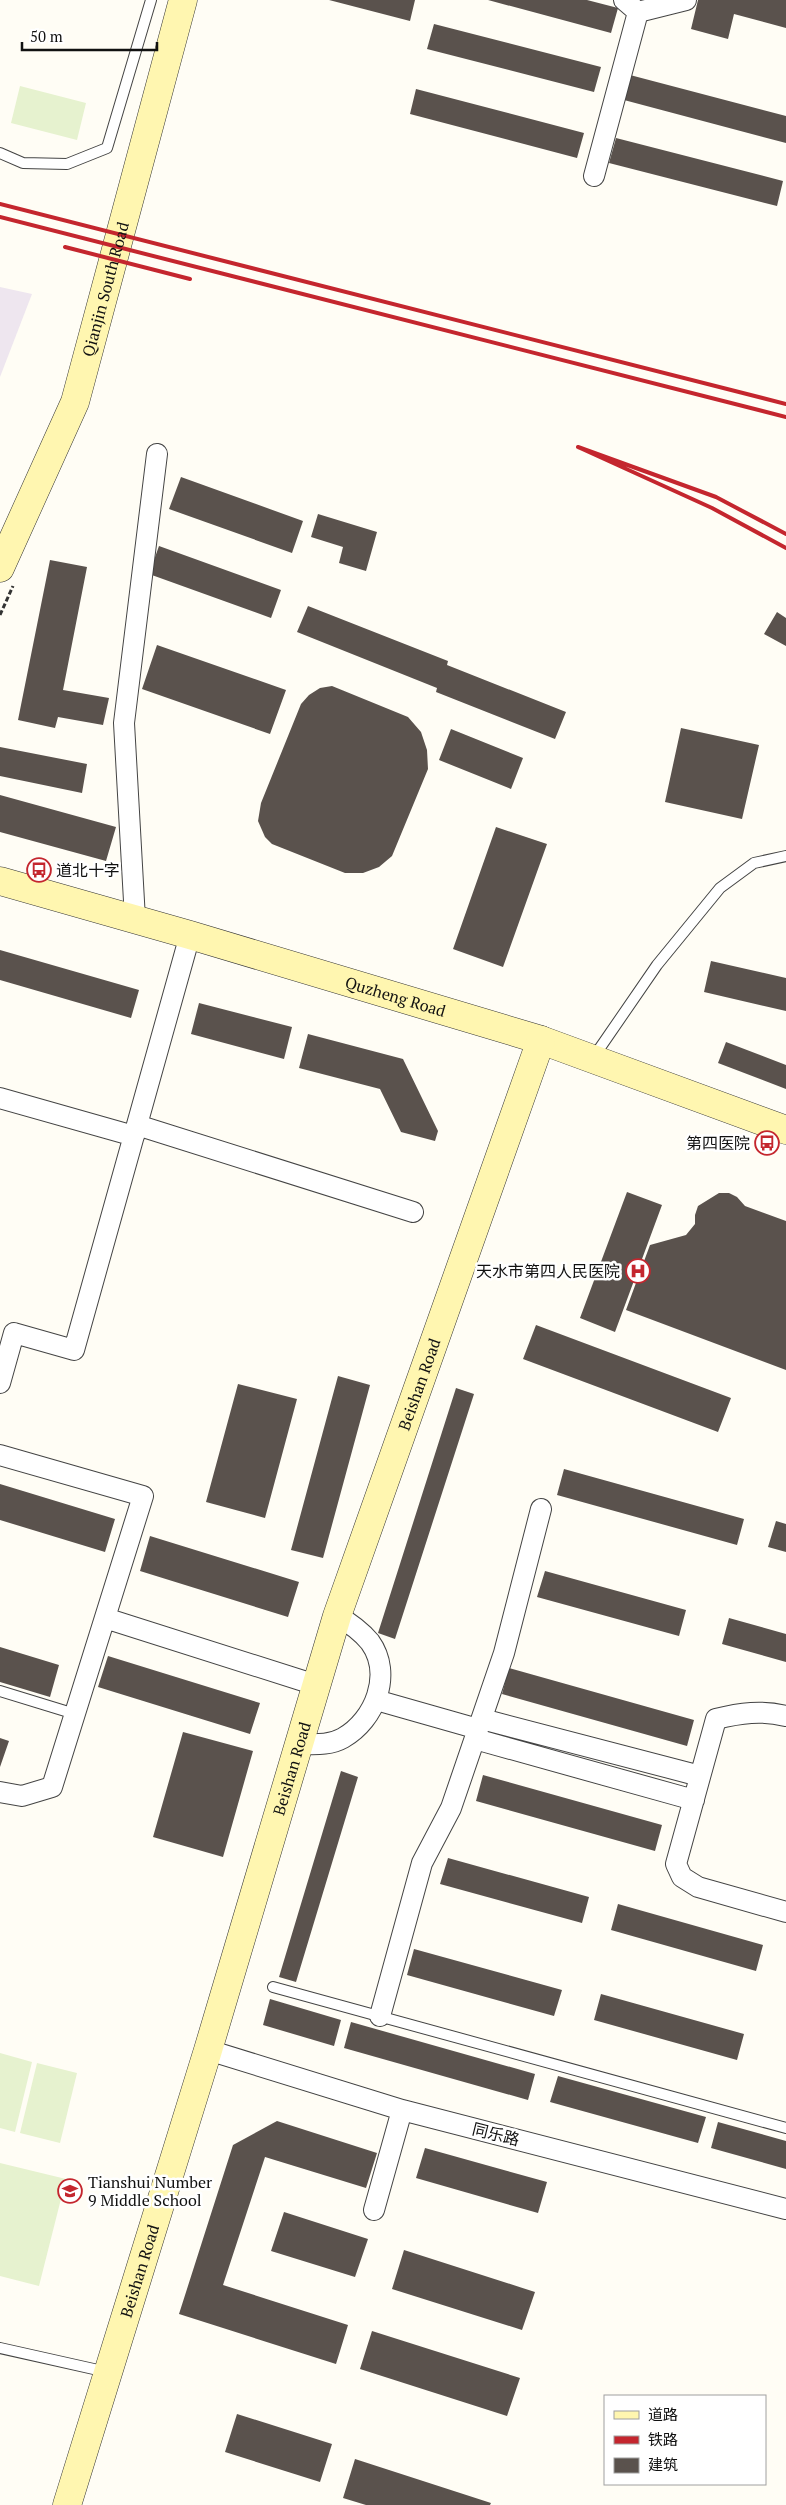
<svg xmlns="http://www.w3.org/2000/svg" width="786" height="2505" viewBox="0 0 786 2505" font-family="'PT Serif','Noto Sans SC',serif">
	<rect width="100%" height="100%" fill="#fffdf5"/>
	<path fill="#eee6ef" d="M0,287L32,294L0,377Z"/>
	<path fill="#e6f2cf" d="M20,86L86,103L77,140L11,123Z
		M0,2053L32,2062L15,2132L0,2128Z
		M37,2063L77,2073L60,2143L20,2133Z
		M0,2163L66,2179L39,2286L0,2276Z"/>
	<path fill="#5a524d" d="M329,0H415L410,21Z
		M488,0H587L618,8L611,33Z
		M698,0H786V28L734,14L728,39L691,29Z
		M434,24L601,67L594,92L427,49Z
		M630,75L786,116V143L624,100Z
		M416,89L584,133L577,158L410,114Z
		M616,138L783,181L777,206L609,163Z
		M181,477L303,521L292,553L169,509Z
		M318,514L377,532L366,571L339,563L343,547L311,537Z
		M159,546L281,590L271,618L149,574Z
		M50,560L87,567L63,690L109,698L103,725L58,717L55,728L18,720Z
		M308,606L448,661L447,665L566,712L555,739L436,692L437,688L297,632Z
		M777,612L786,618V646L764,634Z
		M157,645L286,690L270,734L142,689Z
		M332,686L408,717L421,732L427,750L428,769L392,856L379,867L363,873H345L272,844L265,837L258,821L261,803L301,704L309,695L320,688Z
		M681,728L759,745L742,819L665,802Z
		M451,729L523,758L511,789L439,760Z
		M0,747L87,764L82,793L0,776Z
		M0,795L116,827L106,861L0,832Z
		M496,827L547,844L503,967L453,949Z
		M0,950L139,990L131,1018L0,980Z
		M711,961L786,978V1011L704,992Z
		M199,1003L292,1027L284,1059L191,1034Z
		M308,1034L403,1059L438,1131L435,1141L401,1132L380,1089L299,1068Z
		M726,1042L786,1065V1089L718,1063Z
		M627,1192L662,1205L615,1332L580,1318Z
		M719,1193H729L737,1197L745,1206L786,1221V1370L626,1310L650,1245L686,1235L695,1224V1215L698,1206Z
		M536,1325L731,1398L718,1432L523,1359Z
		M338,1376L370,1385L323,1558L291,1550Z
		M238,1384L297,1399L265,1518L206,1502Z
		M456,1388L474,1394L395,1639L378,1633Z
		M564,1469L744,1519L737,1545L557,1495Z
		M0,1484L115,1519L105,1552L0,1520Z
		M776,1521L786,1524V1552L768,1547Z
		M150,1536L299,1582L288,1617L140,1571Z
		M545,1571L686,1610L679,1636L537,1597Z
		M729,1618L786,1634V1662L722,1644Z
		M0,1647L59,1665L50,1697L0,1682Z
		M108,1656L260,1703L250,1734L98,1687Z
		M509,1668L694,1720L687,1746L502,1694Z
		M183,1732L253,1751L223,1857L153,1837Z
		M0,1738L9,1741L0,1767Z
		M341,1771L358,1777L296,1982L279,1977Z
		M483,1775L662,1825L655,1851L476,1801Z
		M448,1858L589,1897L582,1923L440,1884Z
		M618,1904L763,1945L756,1971L611,1930Z
		M414,1949L562,1990L554,2016L407,1975Z
		M601,1994L744,2034L737,2060L594,2020Z
		M270,1999L341,2020L334,2046L263,2025Z
		M351,2022L535,2074L528,2100L344,2048Z
		M558,2076L706,2117L698,2143L550,2102Z
		M277,2121L377,2153L366,2188L265,2157L223,2285L348,2325L336,2364L179,2314L233,2145Z
		M718,2122L786,2141V2169L711,2148Z
		M425,2148L547,2182L538,2213L416,2178Z
		M284,2212L368,2239L355,2277L271,2251Z
		M404,2250L535,2292L522,2330L392,2289Z
		M372,2331L520,2378L507,2416L360,2369Z
		M237,2414L332,2444L320,2482L225,2452Z
		M355,2459L491,2503L490,2505H366L343,2498Z"/>
	<g fill="none" stroke-linecap="round" stroke-linejoin="round">
		<g stroke="#444" stroke-width="12">
			<path id="lane" d="M0,153L23,163L67,164L107,148L151,0
				M593,1058L657,965L720,888L754,863L786,856
				M0,1691L75,1714
				M273,1987L786,2128
				M0,2348L107,2372"/>
		</g>
		<g stroke="#444" stroke-width="22">
			<path id="street" d="M624,0L638,12L686,0
				M594,176L638,12
				M135,919L124,723L157,454
				M0,1098L134,1136
				M137,1125L413,1212
				M0,1383L14,1333L74,1350L190,935
				M0,1455L143,1496L52,1787L22,1796L0,1792
				M105,1618L316,1685
				M376,1700L478,1729
				M786,1716C762,1710 740,1713 716,1719L676,1864L682,1877L698,1887L786,1912
				M482,1719L700,1776
				M475,1739L694,1800
				M298,1744C313,1744 329,1746 343,1738C375,1720 393,1674 370,1642C360,1630 350,1623 337,1616
				M380,2016L422,1863L451,1808L504,1653L541,1509
				M208,2050L402,2110L786,2209
				M374,2210L402,2110"/>
		</g>
		<g stroke="#333" stroke-width="29">
			<g id="secondary">
				<path id="s1" d="M0,568L75,402L183,0"/>
				<path id="s2" d="M0,881L190,935L541,1040L786,1130"/>
				<path id="s3" d="M67,2505L208,2050L337,1616L541,1040"/>
			</g>
		</g>
		<path stroke="#333" stroke-width="3" stroke-dasharray="5 2.5" stroke-linecap="butt" d="M0,615L13,586"/>
		<use href="#lane" stroke="#fff" stroke-width="10"/>
		<use href="#street" stroke="#fff" stroke-width="20"/>
		<use href="#secondary" stroke="#fff6b0" stroke-width="28"/>
		<path stroke="#c4262e" stroke-width="4" d="M0,204L786,404
			M0,217L786,417
			M65,247L190,279
			M786,534L716,497L578,447L712,508L786,548"/>
	</g>
	<defs>
		<g id="bus-ring" transform="scale(1.25)"><circle r="9.5" fill="#fff" stroke="#c4262e" stroke-width="1.5"/><path d="M-5-6H5V4H4V6H2V4H-2V6H-4V4H-5ZM-3.5-4V0h7V-4ZM-3.5 1.2v1.5H-2V1.2ZM2 1.2v1.5H3.5V1.2Z" fill="#c4262e"/></g>
		<g id="hospital-ring" transform="scale(1.25)"><circle r="9.5" fill="#fff" stroke="#c4262e" stroke-width="1.5"/><path d="M-5-5h3v3.5h4V-5h3V5h-3V1.5h-4V5h-3Z" fill="#c4262e"/></g>
		<g id="school-ring" transform="scale(1.25)"><circle r="9.5" fill="#fff" stroke="#c4262e" stroke-width="1.5"/><path d="M0-5L7-2L0 1L-7-2ZM-4 1L0 2.5L4 1V4Q0 6-4 4Z" fill="#c4262e"/></g>
	</defs>
	<g fill-rule="evenodd">
		<use href="#bus-ring" x="39" y="870"/>
		<use href="#bus-ring" x="767" y="1143"/>
		<use href="#hospital-ring" x="638" y="1271"/>
		<use href="#school-ring" x="70" y="2191"/>
	</g>
	<g text-anchor="middle" stroke-width="5" stroke-linejoin="round" paint-order="stroke">
		<g font-size="16" fill="#111" stroke="#fff">
			<text dy="6" stroke="none"><textPath href="#s1" startOffset="299">Qianjin South Road</textPath></text>
			<text dy="6" stroke="none"><textPath href="#s2" startOffset="412">Quzheng Road</textPath></text>
			<text dy="6" stroke="none"><textPath href="#s3" startOffset="1175">Beishan Road</textPath></text>
			<text dy="6" stroke="none"><textPath href="#s3" startOffset="770">Beishan Road</textPath></text>
			<text transform="translate(496 2134) rotate(14)" y="6">同乐路</text>
			<text dy="6" stroke="none"><textPath href="#s3" startOffset="245">Beishan Road</textPath></text>
		</g>
		<g font-size="16" fill="#111" stroke="#fff" text-anchor="start">
			<text x="56" y="876">道北十字</text>
			<text x="750" y="1149" text-anchor="end">第四医院</text>
			<text x="620" y="1277" text-anchor="end">天水市第四人民医院</text>
			<text x="88" y="2188">Tianshui Number<tspan x="88" dy="18">9 Middle School</tspan></text>
		</g>
	</g>
	<rect x="604" y="2395" width="162" height="90" fill="#ffffff" stroke="#a0a0a0"/>
	<rect x="614" y="2411" width="25" height="8" fill="#fff6b0" stroke="#a0a0a0"/>
	<text x="648" y="2420" font-size="15" fill="#111111">道路</text>
	<rect x="614" y="2436" width="25" height="8" fill="#c4262e" stroke="#a0a0a0"/>
	<text x="648" y="2445" font-size="15" fill="#111111">铁路</text>
	<rect x="614" y="2458" width="25" height="15" fill="#5a524d" stroke="#a0a0a0"/>
	<text x="648" y="2470" font-size="15" fill="#111111">建筑</text>
	<path d="M22 42v8h135v-8" fill="none" stroke="#111111" stroke-width="2.5"/>
	<text x="30" y="42" font-size="15" fill="#111111" stroke="#ffffff" stroke-width="4" paint-order="stroke">50 m</text>
</svg>
